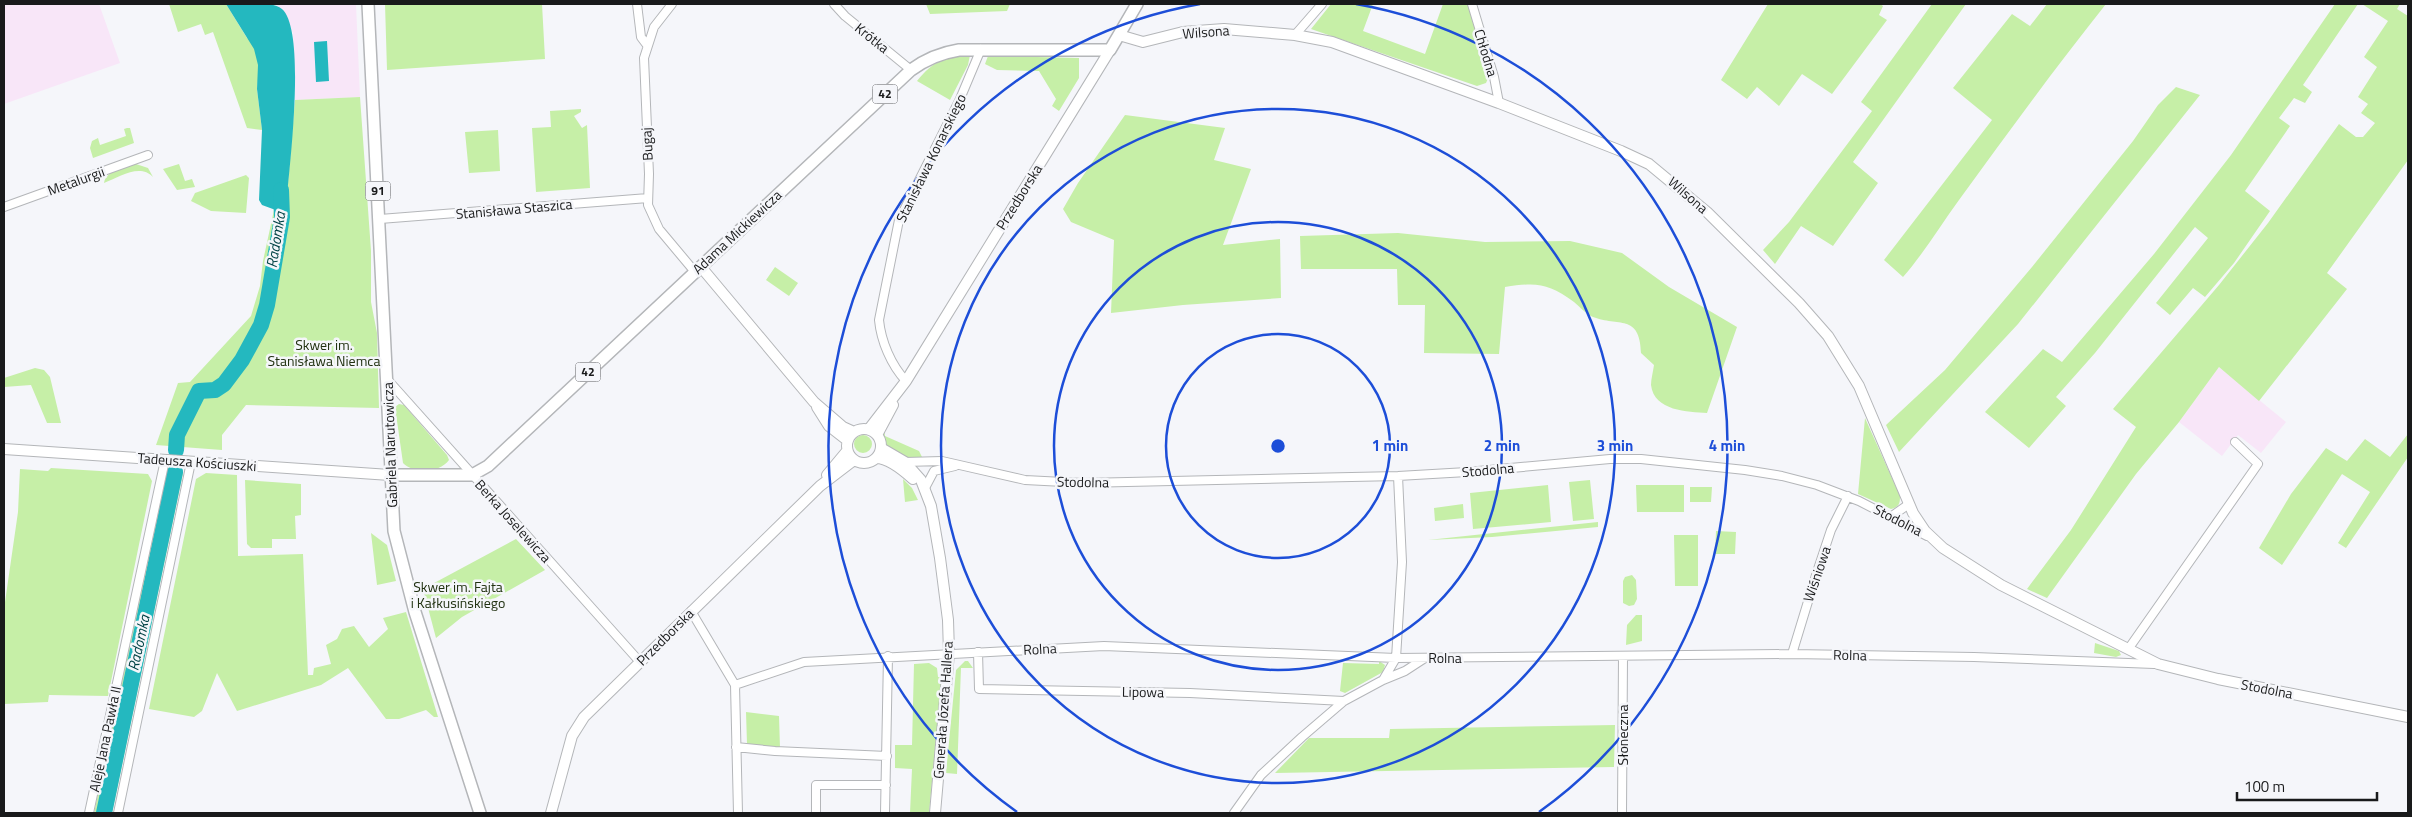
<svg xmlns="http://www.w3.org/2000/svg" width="2412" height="817" viewBox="0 0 2412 817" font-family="'Titillium Web',sans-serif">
	<rect width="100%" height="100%" fill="#f5f6fa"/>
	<path fill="#f8e6f8" d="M4,4H99L120,63L4,104Z
		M273,4H356L360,97L295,100L293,33L283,9Z
		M2219,367L2286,422L2261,453L2238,435L2222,456L2179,422Z"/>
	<path fill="#c6efa7" d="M169,4H226L247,38L262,47L257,89L262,130L247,128L213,32L205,35L201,24L178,32Z
		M385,4H542L545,59L387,70Z
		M926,4H1010L1007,11L930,14Z
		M1331,4H1373L1363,31L1425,54L1443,4H1468L1489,76L1486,83L1477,86L1311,29Z
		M1768,4H1880L1883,6L1879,15L1887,20L1832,94L1802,74L1779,106L1757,87L1747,99L1721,80Z
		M1932,4H1966L1853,162L1878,183L1833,246L1801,226L1775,264L1763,250L1789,222L1872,111L1861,102Z
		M2047,4H2106C2055,68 2007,134 1959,200C1940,226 1924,253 1903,277L1884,260L1992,120L1953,88L2012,14L2030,26Z
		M2335,4H2358L2303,85L2312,92L2305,103L2294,98L2279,118L2290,126L2245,191L2270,211L2234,263L2205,297L2193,288L2170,315L2156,303L2208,238L2195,227L2095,353L2056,397L2066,406L2029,448L1985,412L2043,349L2062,362L2154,254L2231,155Z
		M2362,4H2400L2397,9L2408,16V160L2327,273L2347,289L2259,401L2219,367L2179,422L2136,474L2047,598L2027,589L2071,530L2136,427L2113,409L2219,285L2268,223L2339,124L2356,137H2363L2375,123L2361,113L2368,104L2358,97L2377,67L2364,57L2388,21Z
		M970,55L968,65L950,100L917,81C934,60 944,58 970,55Z
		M988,56L1079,58V78L1059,111L1052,106L1056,99L1039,71L997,70L985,64Z
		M2176,87L2200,95L2018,324L1899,452L1886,425L1945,370L2032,267L2133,141L2158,105Z
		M360,97L371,251V302L377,333L379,408L246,405L222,435V450L156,445L178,383L190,382L251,316L260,286L263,261L274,210L281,212L286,206L295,100Z
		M581,109V112L574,116L582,128L587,125L590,188L536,192L532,128L551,127L550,111Z
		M1125,115L1225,128L1214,160L1251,169L1223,245L1280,239L1281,298L1183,305L1111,313L1114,240L1071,222L1063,209L1078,183Z
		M127,128H130L134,143L93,158L90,148L92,141L98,138L100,145L126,136L124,129Z
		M498,130L500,171L469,173L465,132Z
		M136,164L148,168L153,177C140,163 119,177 104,183C106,170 125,167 136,164Z
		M179,164L185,181L192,179L195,187L177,190L163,169Z
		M246,175L249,178L246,213L211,211L191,201L195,193Z
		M1398,233L1485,242L1570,241L1622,253L1669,287L1737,327L1707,413C1688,412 1654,411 1651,385C1651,379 1653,372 1654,365L1641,353C1640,313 1618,327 1593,317C1586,314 1580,307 1574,302C1548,283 1537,282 1505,287L1499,354L1424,353L1425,305H1398L1397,269H1301L1300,236Z
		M775,267L798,283L789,296L766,280Z
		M35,368L44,370L50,377L61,423H47L31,385L4,387V378Z
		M399,404L404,405L447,455L449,460C440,473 413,474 403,463L395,407Z
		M1865,418L1900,496C1900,504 1899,507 1891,509L1858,494Z
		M884,428L885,436L919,451L923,459L911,460L886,446L883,438Z
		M2408,434V457L2346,548L2338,543L2370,492L2342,474L2282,565L2259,548L2291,494L2326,448L2347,461L2365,439L2390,457Z
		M854 444a9 9 0 1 1 18 0a9 9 0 1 1-18 0Z
		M51,468L148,474L152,481L108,696L49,695L48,702L4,704V609L18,512L20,469L48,471Z
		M167,471L171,472V479L101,813H94Z
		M180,472L183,473L112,813H106L170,503Z
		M206,473L237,475L238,556L303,554L308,675H313L314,668L331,664L326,645L337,639L342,629L354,626L369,647L388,629L383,618L406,612L438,717H434L426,710L399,719H386L348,668L321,685L237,711L217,673L202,711L194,717L149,709L196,479Z
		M903,479L912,488L918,500L905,502Z
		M245,480L301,484V515L295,516L296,539H272V548H251L247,544Z
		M1590,480L1594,519L1573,521L1569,482Z
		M1548,485L1551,522L1473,529L1470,493Z
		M1636,485H1684V512H1637Z
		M1690,487H1712L1711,502H1690Z
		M1463,504L1464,518L1435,521L1434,508Z
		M1598,522V527L1492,537L1428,540Z
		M1716,531L1736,532L1735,554H1715Z
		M371,533L387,545L396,581L377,585Z
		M1674,535H1698V586H1675Z
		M516,539L545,570L462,617L436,638L423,589Z
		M1632,575L1636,580L1637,599L1634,605L1629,606L1623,603V581L1625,577Z
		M1636,615H1642V641L1626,645L1627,625Z
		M2095,643L2119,651L2121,655L2116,657L2094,653Z
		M965,661H968L973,668H961L957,774L946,773L956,670Z
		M1379,661L1385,665L1383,672L1345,693L1340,691L1343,663L1379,664Z
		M929,663L937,668L938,677H942L929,813H910L912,769L895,768V745H912L914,664Z
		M746,712L779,716L780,748L747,744Z
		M1615,725L1614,767L1275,773L1309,738H1389L1390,729Z"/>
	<path fill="#24b8bf" d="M226,4C241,4 270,0 282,9C307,31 289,170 286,206L281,212L262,205L259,200L262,130L257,89L258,65L254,49Z
		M327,41L329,81L316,82L314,42Z"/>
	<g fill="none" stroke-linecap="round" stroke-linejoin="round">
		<path stroke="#24b8bf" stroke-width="16" d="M176,450L177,435L199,391L215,390L224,384L242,360L261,325L267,305L282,217L281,190
			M104,813L175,472"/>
		<g stroke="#b4b6b9" stroke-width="10">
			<path id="street" d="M637,4L641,37L647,45
				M672,4L654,27L644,58L649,174L648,205L659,229L695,272
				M834,4L845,16L911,70
				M1472,4L1494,77L1499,103
				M1295,35L1322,4
				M4,207L148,155
				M380,219L648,198
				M387,379L640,662
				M906,381C891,365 881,341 879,320L899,220L960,99L981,49
				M905,462L942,461L1025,480L1083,483L1398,476L1467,472L1610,459H1641L1745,470L1782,476L1817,485L1859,501L1927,536
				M925,488L934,471L955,466
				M1892,516L1909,504
				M691,611L735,685L738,813
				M2129,648L2258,464L2235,442
				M978,652L979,689L1190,693L1344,701
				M1792,654L1817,572L1831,530L1848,496
				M1383,680L1405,671L1425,658
				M735,685L804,662L1104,646L1396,658L1792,654L1974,657L2154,664
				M736,747L775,751L887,756
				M89,813L165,460
				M118,813L191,462
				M816,813V785H886
				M885,813L888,656
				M1234,813L1261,775L1302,737L1344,701L1383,680L1396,658L1402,562L1398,476
				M1622,813L1623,656"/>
		</g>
		<g stroke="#b4b6b9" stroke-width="12">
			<path id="secondary" d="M1119,35L1143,42L1183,32L1224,29L1295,35L1332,42L1499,103L1621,151L1649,164L1707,212L1799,303L1828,336L1859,386L1913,513L1925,531L1943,548L2001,585L2158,664L2218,679L2408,717
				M701,267L814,402L843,427L854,432
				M817,407L829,426L847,440
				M847 446a17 17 0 1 1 34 0a17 17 0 1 1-34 0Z
				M869,429L906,381L1110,50
				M877,435L893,405
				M881,448L905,462L921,480L931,506L940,558L948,620L949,653L935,813
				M4,449L390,475
				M876,458C889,458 903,470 913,479
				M827,475L847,451
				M551,813L572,736L584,717L820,486L854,460"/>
		</g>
		<g stroke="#b4b6b9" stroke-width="14">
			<path id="primary" d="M368,4L394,531L415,612L480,813
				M390,475H472L488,466L911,70C926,59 940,53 959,50H1110L1137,4"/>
		</g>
		<use href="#street" stroke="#fff" stroke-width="8"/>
		<use href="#secondary" stroke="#fff" stroke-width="10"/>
		<use href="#primary" stroke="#fff" stroke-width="11"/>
	</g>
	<g fill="none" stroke="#1d4ed8" stroke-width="2.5">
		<circle cx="1278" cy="446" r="112"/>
		<circle cx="1278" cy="446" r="224"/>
		<circle cx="1278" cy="446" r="337"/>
		<path d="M1017 812A449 449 0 0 1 1200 4M1356 4A449 449 0 0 1 1539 812"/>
	</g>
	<g text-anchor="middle" stroke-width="5" stroke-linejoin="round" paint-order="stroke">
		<g fill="#f5f6fa" stroke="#5b5c5e" stroke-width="1">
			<rect x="872.5" y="84.5" width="25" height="19" rx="4"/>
			<rect x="365.5" y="181.5" width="25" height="19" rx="4"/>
			<rect x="575.5" y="362.5" width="25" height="19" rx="4"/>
		</g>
		<g font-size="12" font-weight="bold" fill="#191a1b">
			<text x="885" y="98">42</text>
			<text x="378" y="195">91</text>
			<text x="588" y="376">42</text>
		</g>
		<g font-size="14" fill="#191a1b" stroke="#f5f6fa">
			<text transform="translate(1206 32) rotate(-4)" y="5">Wilsona</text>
			<text transform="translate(872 38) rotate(39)" y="5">Krótka</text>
			<text transform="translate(1486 53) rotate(73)" y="5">Chłodna</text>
			<text transform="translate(647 144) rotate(-93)" y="5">Bugaj</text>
			<text transform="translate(931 158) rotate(-64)" y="5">Stanisława Konarskiego</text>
			<text transform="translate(76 181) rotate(-20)" y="5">Metalurgii</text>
			<text transform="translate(1688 195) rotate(41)" y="5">Wilsona</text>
			<text transform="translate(1019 197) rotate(-58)" y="5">Przedborska</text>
			<text transform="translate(514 209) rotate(-5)" y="5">Stanisława Staszica</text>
			<text transform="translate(737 232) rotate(-43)" y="5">Adama Mickiewicza</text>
			<text transform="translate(390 445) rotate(-92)" y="5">Gabriela Narutowicza</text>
			<text transform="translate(197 462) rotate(4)" y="5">Tadeusza Kościuszki</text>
			<text transform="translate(1488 470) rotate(-5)" y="5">Stodolna</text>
			<text transform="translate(1083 482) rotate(1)" y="5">Stodolna</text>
			<text transform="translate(1898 520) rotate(27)" y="5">Stodolna</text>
			<text transform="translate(513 521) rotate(48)" y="5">Berka Joselewicza</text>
			<text transform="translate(1817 574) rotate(-71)" y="5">Wiśniowa</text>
			<text transform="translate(665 637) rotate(-45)" y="5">Przedborska</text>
			<text transform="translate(1040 649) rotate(-3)" y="5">Rolna</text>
			<text transform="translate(1850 655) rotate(1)" y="5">Rolna</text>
			<text x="1445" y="663">Rolna</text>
			<text transform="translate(2267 689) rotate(11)" y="5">Stodolna</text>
			<text transform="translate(1143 692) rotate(1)" y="5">Lipowa</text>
			<text transform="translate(943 710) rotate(-86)" y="5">Generała Józefa Hallera</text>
			<text transform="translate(1623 735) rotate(-90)" y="5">Słoneczna</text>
			<text transform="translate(105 739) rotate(-78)" y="5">Aleje Jana Pawła II</text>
		</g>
		<g font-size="14" fill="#213111" stroke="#f5f6fa">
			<text x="324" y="350">Skwer im.<tspan x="324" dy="16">Stanisława Niemca</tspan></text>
			<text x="458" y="592">Skwer im. Fajta<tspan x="458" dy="16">i Kałkusińskiego</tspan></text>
		</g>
		<g font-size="15" font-style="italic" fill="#014245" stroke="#f5f6fa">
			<text transform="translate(276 240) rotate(-81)" y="5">Radomka</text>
			<text transform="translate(139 643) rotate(-78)" y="5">Radomka</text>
		</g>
	</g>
	<circle cx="1278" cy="446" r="8" fill="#1d4ed8" stroke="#f5f6fa" stroke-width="2.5"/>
	<g font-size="15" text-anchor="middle" font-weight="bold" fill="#1d4ed8" stroke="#f5f6fa" stroke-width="5" stroke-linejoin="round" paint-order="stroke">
		<text x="1390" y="451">1 min</text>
		<text x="1502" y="451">2 min</text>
		<text x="1615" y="451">3 min</text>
		<text x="1727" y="451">4 min</text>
	</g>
	<rect width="2412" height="817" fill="none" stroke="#191a1b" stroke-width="10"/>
	<path d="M2237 792v8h140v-8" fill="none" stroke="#191a1b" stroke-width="2.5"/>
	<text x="2244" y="792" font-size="15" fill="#191a1b" stroke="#f5f6fa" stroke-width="4" paint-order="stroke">100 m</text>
</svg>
